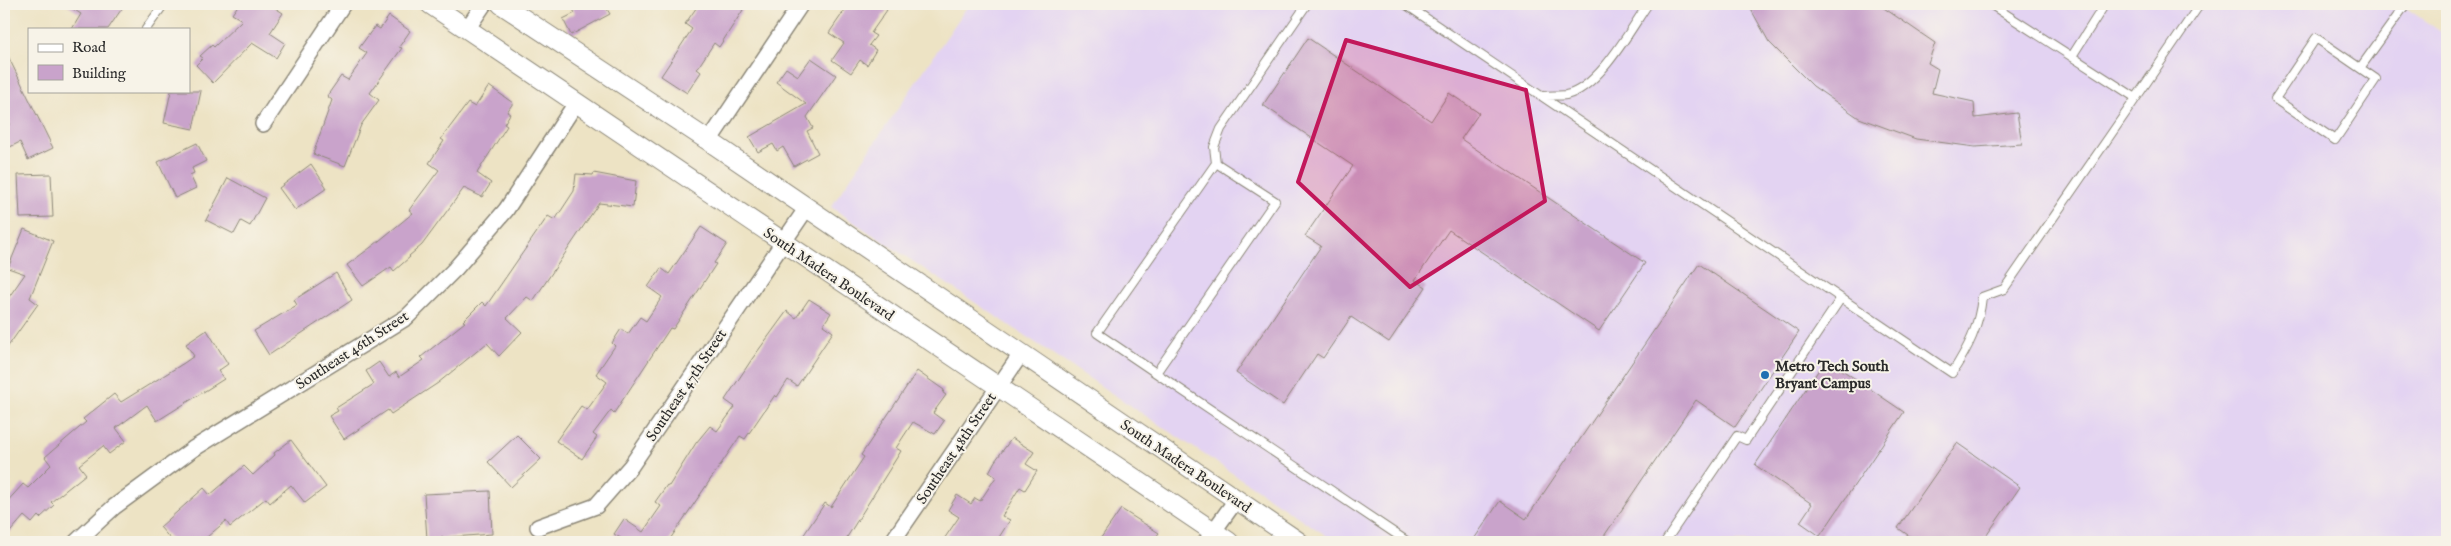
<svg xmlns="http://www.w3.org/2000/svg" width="2451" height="546" viewBox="0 0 2451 546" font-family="'IM FELL English',serif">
	<rect width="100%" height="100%" fill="#f7f3e8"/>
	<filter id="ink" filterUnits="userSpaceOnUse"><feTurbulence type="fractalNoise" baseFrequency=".02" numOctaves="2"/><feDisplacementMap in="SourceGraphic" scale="10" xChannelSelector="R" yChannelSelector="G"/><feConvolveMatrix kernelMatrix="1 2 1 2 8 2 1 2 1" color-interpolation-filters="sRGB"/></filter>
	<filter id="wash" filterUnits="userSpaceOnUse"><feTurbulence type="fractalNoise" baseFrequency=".0096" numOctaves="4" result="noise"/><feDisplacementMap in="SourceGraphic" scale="20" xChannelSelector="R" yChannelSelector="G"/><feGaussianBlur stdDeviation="1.12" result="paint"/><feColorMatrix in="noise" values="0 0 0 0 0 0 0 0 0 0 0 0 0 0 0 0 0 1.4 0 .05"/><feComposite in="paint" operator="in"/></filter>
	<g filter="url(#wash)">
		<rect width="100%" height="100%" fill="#ede3c4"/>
		<path fill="#e3d3f2" d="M969,4H2400L2447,36V542H1336L831,207Z"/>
		<g id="blocks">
			<path fill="#c9a3cb" d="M65,4H125L108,29H72L81,14Z
				M239,4H269L283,13L270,33L285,43L276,58L252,43L213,83L196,65L203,58L200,56L212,45L214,47L242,20L232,14Z
				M570,4H604L610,14L571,35L563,19L575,13Z
				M699,4H735L743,10L719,47L714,43L697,69L701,72L687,93L661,76L692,29L685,24Z
				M849,4H878L887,10L871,33L876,36L869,45L876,50L867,65L860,60L851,73L832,60L844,43L829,33Z
				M1748,4H1878L1935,43L1928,63L1938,69L1932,93L1974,102L1975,118L2017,113L2022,144L1975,147L1916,139L1859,118L1813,86L1769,42Z
				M389,16L410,31L399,47L402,48L370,93L379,100L361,125L345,166L313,154L332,100L327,96L341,76L348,80L367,53L359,48L375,26L380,29Z
				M1308,38L1431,121L1449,93L1479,113L1461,139L1645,263L1599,331L1449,230L1415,280L1426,287L1389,342L1351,317L1323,358L1317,354L1283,405L1236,373L1321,246L1305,236L1353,166L1263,105Z
				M4,48L53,148L28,160L20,142L10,147L4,133V126L10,124L4,110Z
				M811,58L836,75L807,117L813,128L807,131L818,153L794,166L783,147L777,151L773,144L758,152L749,137L806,104L776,82L786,68L798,76Z
				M489,86L513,103L507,112L510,114L504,124L507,126L477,173L491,183L482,197L464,188L422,245L409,256L410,257L394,271L391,267L363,286L347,265L374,245L413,213L409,210L439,170L429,163L444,141L441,139L468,103L475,107Z
				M171,91H201L193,129L164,123Z
				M197,143L206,161L192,168L194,173L190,175L196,188L175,198L158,162Z
				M311,164L327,188L295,210L279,188Z
				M594,173L636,181L633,207L599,203L533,301L527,297L507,318L522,332L499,356L487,343L438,383L391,414L388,410L344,439L329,416L338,411L336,408L374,384L366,371L379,362L389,377L396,372L399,377L424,360L421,357L465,322L463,321L482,302L486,306L548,216L555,220L574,191L576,174L593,175Z
				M51,174L53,217L20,218L18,175Z
				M228,178L265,198L250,226L241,221L234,234L206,220Z
				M701,227L727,244L714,263L716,264L673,329L670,328L614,413L611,410L593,434L597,437L582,459L556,441L581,406L587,410L607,382L596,374L615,346L612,343L621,329L628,334L640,317L646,321L662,297L648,287L661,268L669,274Z
				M24,229L53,241L30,298L38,304L4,352V304L25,274L8,268Z
				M1699,264L1799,332L1735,427L1696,400L1600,542H1472L1500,501L1526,519Z
				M336,273L352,300L269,355L254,331L297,305L294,300Z
				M809,299L831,313L823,325L833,332L797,386L788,380L777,397L775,395L745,439L740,436L668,542H627L614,534L624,519L643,532L661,506L655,502L667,485L669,486L696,443L710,426L717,431L735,407L725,400L752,359L787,311L796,318Z
				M207,330L228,364L218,371L224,379L157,421L147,405L116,428L126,441L109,454L103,446L79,465L86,474L51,502L54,505L40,518L38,516L32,523L24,516L4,539V505L23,484L28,488L51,465L45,457L86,422L83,419L114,394L121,402L184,363L194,356L186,344Z
				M1826,359L1904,412L1820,536L1800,522L1812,504L1755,465Z
				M917,371L944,390L943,393L946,395L933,413L944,421L935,434L913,422L896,448L901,451L844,542H799L825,503L831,507L864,457L861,455Z
				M517,435L541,459L511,487L488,462Z
				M1012,438L1034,452L1026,464L1037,471L1025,490L1020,487L1002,516L1010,520L996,542H942L959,517L948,510L957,495L971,504L975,498L980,501L996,477L989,472L995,461Z
				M291,440L326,487L305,503L291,485L270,503L266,498L230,527L226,521L201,542H173L160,527L204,488L210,495L244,466L253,475L275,455L274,453Z
				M1957,443L2020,487L1982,542H1918L1898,528Z
				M490,491L492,534L427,539L424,494Z
				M1121,509L1159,533L1152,542H1098Z"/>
		</g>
	</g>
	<g filter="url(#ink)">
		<use href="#blocks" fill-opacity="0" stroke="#8c8778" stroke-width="1"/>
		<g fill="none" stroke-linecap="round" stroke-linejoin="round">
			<g stroke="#8c8778" stroke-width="10">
				<path id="service" d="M1307,4L1221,129L1214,147L1216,163L1275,201L1156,373L1408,542
					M1405,4L1952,373C1968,348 1979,327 1982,297L2004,289L2136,98L1990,4
					M146,29L164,4
					M2316,38L2376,79L2335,140L2275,99Z
					M2072,56L2105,4
					M2360,68L2406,4
					M1543,96C1551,95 1559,96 1566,95C1599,88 1630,30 1648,4
					M2136,98L2200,4
					M1156,373L1097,333L1216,163
					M1665,542L1737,436L1746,440L1841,298"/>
			</g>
			<g stroke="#8c8778" stroke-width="18">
				<path id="minor" d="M467,29L484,4
					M263,124L343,4
					M709,141L801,4
					M538,527L596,506L631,466L806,209
					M76,542L114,507L193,449L407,317L455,269L506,210L576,103
					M892,542L1021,354
					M1206,542L1236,500"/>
			</g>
			<g stroke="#8c8778" stroke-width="21">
				<path id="tertiary" d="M430,4L1229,542
					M501,4L709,141L1299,542"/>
			</g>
			<use href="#service" stroke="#fff" stroke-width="8"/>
			<use href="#minor" stroke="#fff" stroke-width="15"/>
			<use href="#tertiary" stroke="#fff" stroke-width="19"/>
		</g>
	</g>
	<path fill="#c2185b" fill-opacity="0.2" stroke="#c2185b" stroke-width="4" stroke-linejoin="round" d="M1346,40L1526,90L1545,201L1410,287L1298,182Z"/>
	<circle fill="#1f6fb2" stroke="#f7f3e8" stroke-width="2" cx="1765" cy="375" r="5"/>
	<g text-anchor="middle" stroke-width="4" stroke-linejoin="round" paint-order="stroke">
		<g font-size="15" fill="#2b2b2b" stroke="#f7f3e8">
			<text transform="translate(829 274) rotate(34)" y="5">South Madera Boulevard</text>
			<text transform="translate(352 350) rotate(-33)" y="5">Southeast 46th Street</text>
			<text transform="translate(686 385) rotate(-56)" y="5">Southeast 47th Street</text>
			<text transform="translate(956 448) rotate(-56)" y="5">Southeast 48th Street</text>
			<text transform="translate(1186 466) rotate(34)" y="5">South Madera Boulevard</text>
		</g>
		<g font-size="15" font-weight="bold" fill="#2b2b2b" stroke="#f7f3e8" text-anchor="start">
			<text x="1775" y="371">Metro Tech South<tspan x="1775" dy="17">Bryant Campus</tspan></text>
		</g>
	</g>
	<rect width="2451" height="546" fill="none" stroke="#f7f3e8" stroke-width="20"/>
	<rect x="28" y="28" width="162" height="65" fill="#f7f3e8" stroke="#a5a39c"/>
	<rect x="38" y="44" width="25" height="8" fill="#ffffff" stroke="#a5a39c"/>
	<text x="72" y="52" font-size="15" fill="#2b2b2b">Road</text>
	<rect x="38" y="65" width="25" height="15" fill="#c9a3cb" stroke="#a5a39c"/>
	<text x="72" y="78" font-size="15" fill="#2b2b2b">Building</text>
</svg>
